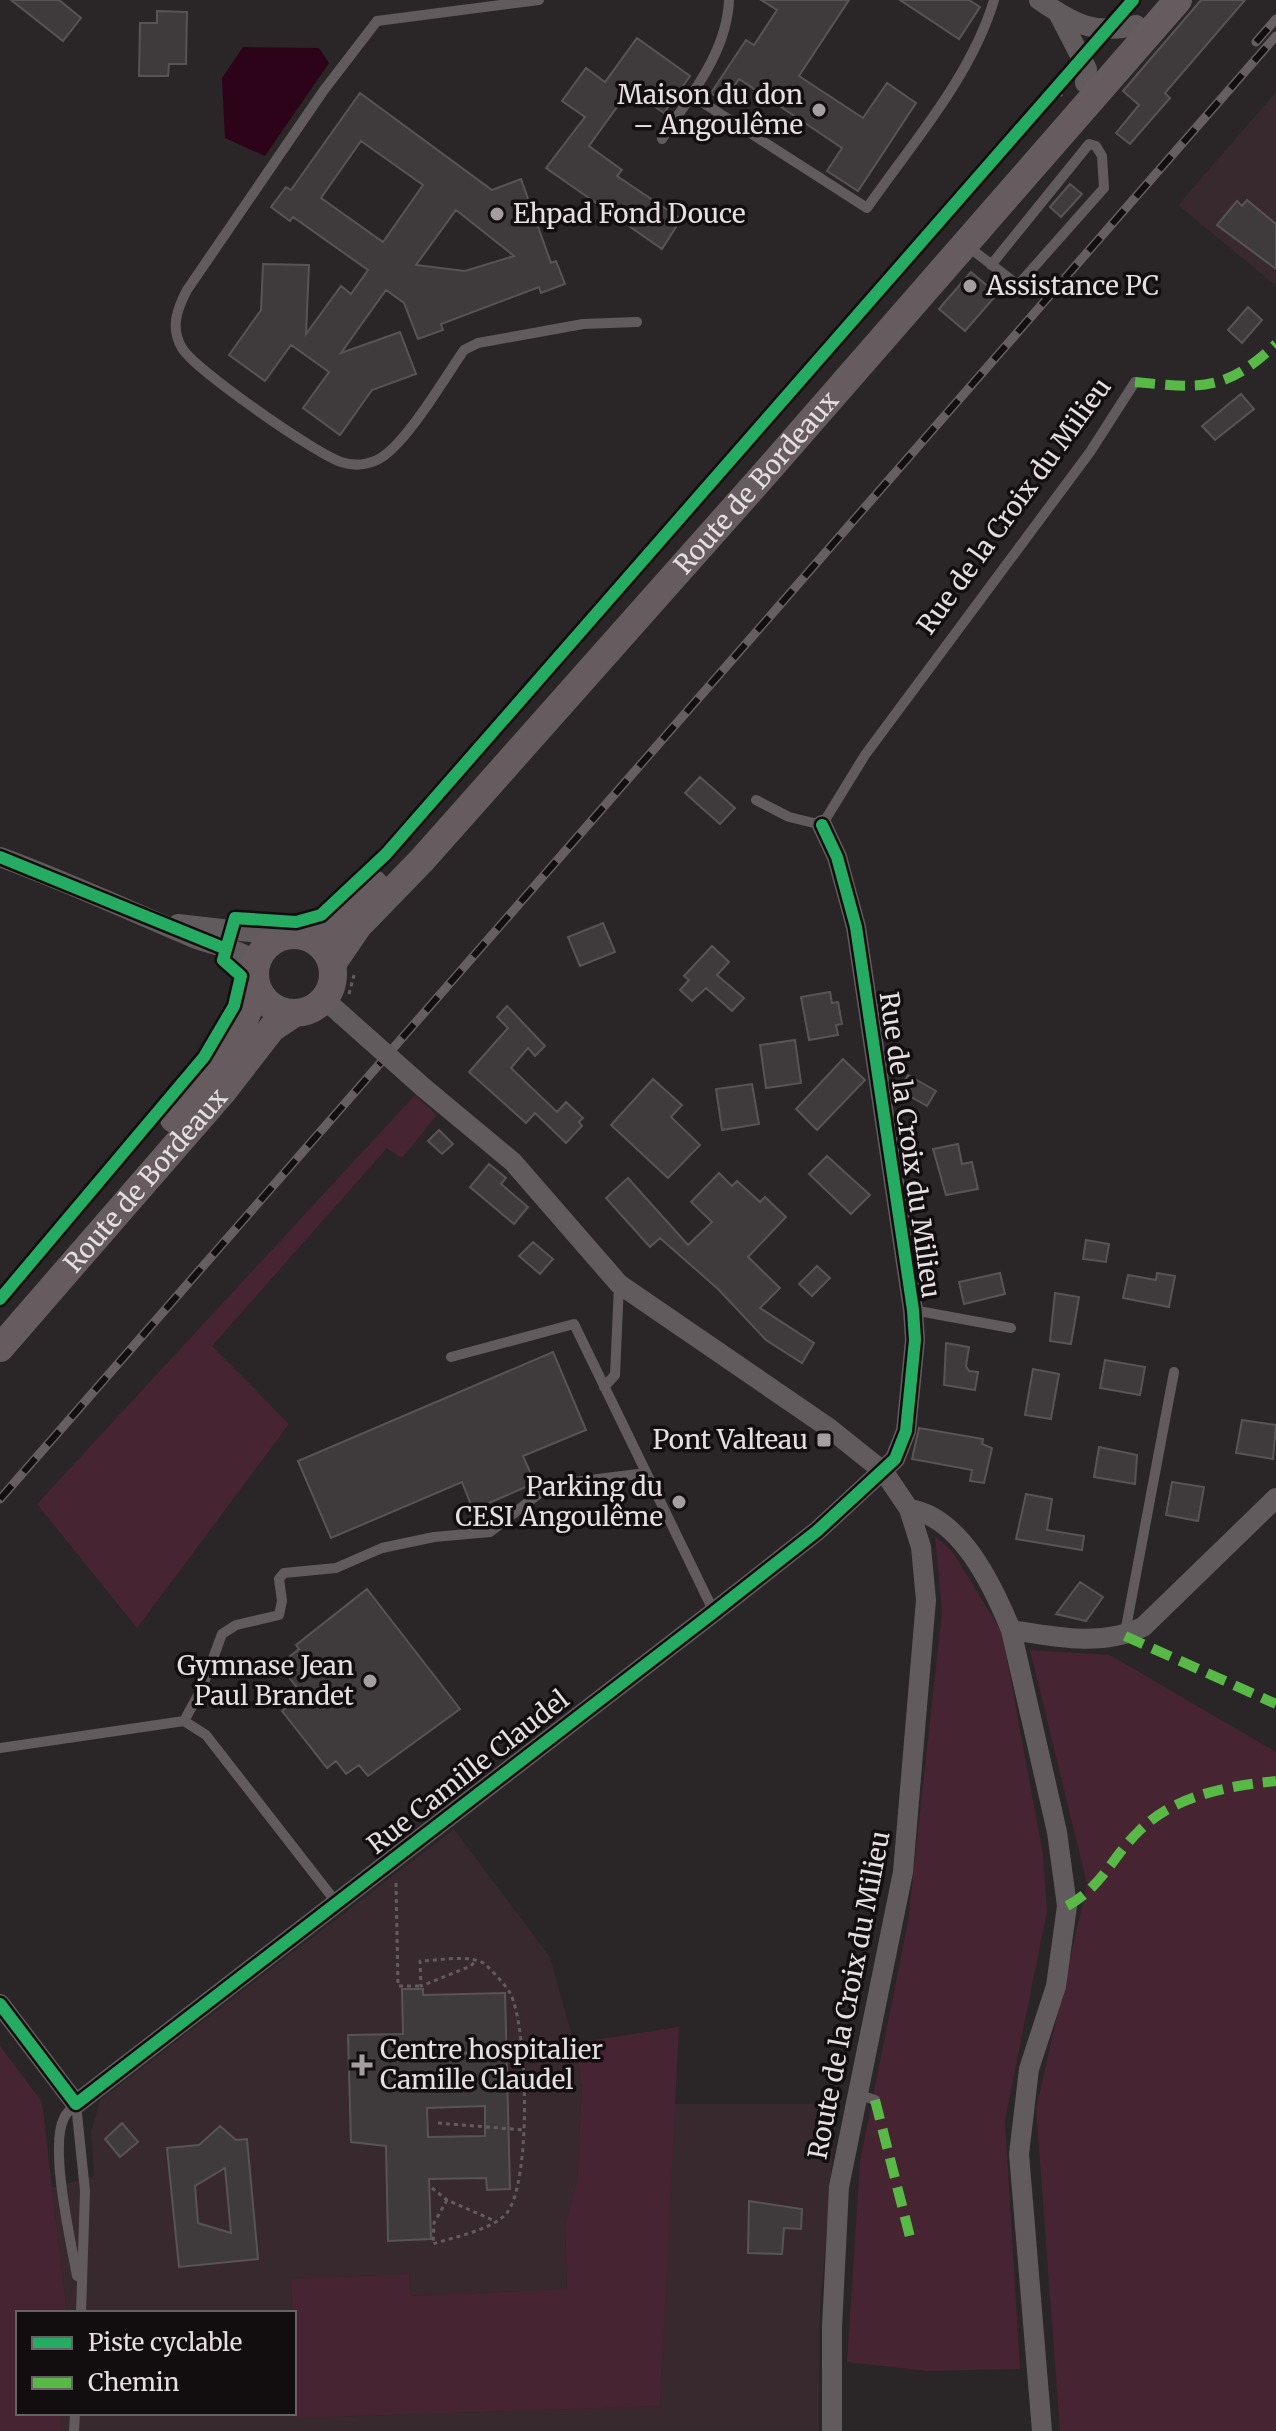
<svg xmlns="http://www.w3.org/2000/svg" width="1276" height="2431" viewBox="0 0 1276 2431" font-family="Merriweather,serif">
	<rect width="100%" height="100%" fill="#2a2527"/>
	<path fill="#37292e" d="M1276,92V286L1178,205Z
		M454,1829L550,1957L574,2043L582,2087L577,2180L565,2223L567,2289L411,2296L409,2274L291,2279L292,2313H67L52,2188L94,2176L91,2132L100,2100Z
		M673,2104H837L820,2310L819,2431H61L62,2413H294V2395L295,2418L660,2406Z"/>
	<path fill="#472432" d="M415,1095L437,1115L402,1158L387,1148L212,1346L289,1424L137,1628L37,1504Z
		M935,1536L952,1551L1002,1632L1043,1854L1047,1911L1005,2120L1020,2369L927,2371L847,2362L860,2162L908,1922L942,1612Z
		M1030,1650L1110,1655L1276,1752V2431H1060L1036,2109L1087,1884Z
		M679,2027L660,2406L295,2418L291,2279L409,2274L411,2296L567,2289L565,2223L577,2180L582,2087L574,2043Z
		M0,2046L42,2102L67,2313H18V2413H62L61,2431H0Z"/>
	<path fill="#2c0318" d="M243,47L319,48L329,63L265,156L225,138L222,78Z"/>
	<path fill="#3f3a3c" stroke="#585456" stroke-width="2" fill-rule="evenodd" d="M11,0H59L81,18L63,41Z
		M761,0H849L799,76L863,118L887,83L916,103L858,191L827,171L842,148L739,79L724,102L711,93L746,40L754,45L777,10Z
		M900,0H969L980,7L959,39Z
		M1201,0H1245L1165,93L1170,98L1130,144L1116,133L1139,105L1123,91Z
		M157,11L187,12L186,64H169L168,76H139L140,23H157Z
		M637,38L690,76L664,113L630,89L589,146L622,170L617,176L681,219L662,249L546,168L585,117L562,101L586,68L605,82Z
		M360,93L492,190L521,179L551,263L556,261L565,284L541,293L539,287L441,324L443,330L418,339L404,303L386,290L341,353L400,332L416,374L372,390L340,435L303,408L329,372L291,345L265,381L229,355L261,310L263,264L309,265L306,334L341,286L351,294L368,270L293,217L290,221L271,207L286,187L291,190ZM361,141L423,185L383,242L321,198ZM456,210L514,256L465,271L416,265Z
		M1070,184L1082,194L1061,217L1050,207Z
		M1247,200L1276,224V269L1217,225L1237,201L1242,206Z
		M971,272L997,294L965,331L939,309Z
		M1248,307L1262,320L1242,343L1228,330Z
		M1241,394L1254,409L1215,440L1202,426Z
		M700,777L735,808L720,824L685,793Z
		M603,923L615,952L580,966L568,937Z
		M712,946L729,962L717,975L744,998L732,1011L706,988L692,1001L680,990L689,980L684,976Z
		M830,992L832,1003L838,1002L842,1024L836,1025L838,1035L809,1040L801,997Z
		M507,1006L545,1046L535,1056L528,1048L511,1068L557,1112L566,1102L583,1118L579,1122L582,1126L566,1143L535,1113L526,1123L469,1072L508,1028L497,1017Z
		M795,1040L801,1083L766,1088L760,1045Z
		M843,1059L865,1080L817,1130L796,1109Z
		M908,1075L936,1091L927,1106L899,1090Z
		M653,1079L682,1105L671,1117L700,1145L668,1178L611,1125Z
		M752,1084L759,1124L722,1130L716,1089Z
		M439,1130L453,1144L442,1154L428,1141Z
		M958,1144L962,1164L972,1162L978,1189L946,1195L933,1149Z
		M827,1156L870,1195L851,1214L809,1174Z
		M489,1164L506,1178L501,1184L528,1207L514,1224L470,1187Z
		M719,1173L732,1186L737,1181L760,1202L765,1197L786,1217L748,1257L780,1288L760,1308L814,1343L802,1363L766,1340L718,1289L660,1238L650,1247L606,1198L628,1178L688,1245L712,1222L691,1202Z
		M1086,1240L1109,1244L1106,1262L1083,1259Z
		M533,1242L553,1259L540,1274L519,1256Z
		M817,1266L830,1278L812,1296L799,1284Z
		M1000,1273L1005,1294L964,1304L959,1282Z
		M1157,1273L1175,1276L1169,1307L1123,1298L1128,1275L1156,1280Z
		M1055,1293L1079,1297L1071,1344L1050,1341Z
		M946,1343L969,1347L966,1366L969,1371L978,1372L975,1390L944,1385Z
		M553,1352L586,1430L523,1456L535,1483L473,1510L462,1482L331,1538L298,1461Z
		M1105,1360L1145,1367L1140,1395L1100,1388Z
		M1033,1369L1059,1374L1051,1419L1025,1415Z
		M1242,1420L1276,1425L1273,1459L1236,1453Z
		M919,1428L983,1439L982,1444L992,1448L984,1483L970,1481L972,1470L912,1459Z
		M1099,1447L1137,1455L1135,1484L1094,1477Z
		M1172,1482L1204,1487L1198,1521L1166,1515Z
		M1026,1494L1052,1499L1047,1530L1084,1536L1082,1550L1016,1539Z
		M1080,1582L1103,1597L1086,1621L1056,1614Z
		M367,1589L460,1709L368,1776L359,1765L346,1774L336,1761L327,1768L282,1711L303,1695L279,1665L299,1649L296,1645Z
		M402,1989H423V1995L505,1993L510,2189L487,2190L486,2178L429,2179L431,2239L388,2241L386,2146L351,2142L348,2035L403,2034ZM485,2106V2136L428,2137L427,2108Z
		M122,2123L138,2142L120,2157L105,2139Z
		M220,2126L236,2140L247,2139L258,2259L179,2267L167,2148L199,2145ZM225,2168L231,2233L198,2223L195,2186Z
		M749,2201L802,2209L801,2229L784,2228L782,2254L748,2253Z"/>
	<g fill="none" stroke-linecap="round" stroke-linejoin="round">
		<path stroke="#635c5f" stroke-width="3" stroke-dasharray="4 4" stroke-linecap="butt" d="M1054,88L1062,96
			M349,994L354,975
			M396,1883L398,1986H421
			M431,2052L519,2054
			M438,2123L524,2130
			M432,2188L447,2200L495,2221
			M447,2200L434,2223L433,2244C454,2237 491,2230 506,2214C532,2185 528,2026 510,1993C505,1984 493,1972 486,1965C472,1953 438,1961 420,1961L421,1986L471,1966L476,1960"/>
		<path stroke="#625b5d" stroke-width="10" d="M539,0L377,21L324,90L187,290C177,309 170,328 182,348C194,369 316,454 341,462C353,466 366,465 377,460C404,448 446,376 464,350L478,343L583,324L637,322
			M691,95L867,208C912,143 971,77 994,0
			M662,139C689,97 727,53 729,0
			M966,245L1018,285L1104,188L1102,156L1096,146L1089,144L991,265
			M756,800L789,817L822,825L865,755L1090,452L1135,382
			M913,1310L1011,1328
			M451,1357L574,1324L714,1612
			M604,1387L615,1375L619,1285
			M1125,1633L1174,1372
			M184,1721L202,1688L222,1634L236,1625L279,1615L282,1601L279,1579L284,1573L336,1568L382,1548L434,1537L490,1532L550,1485L646,1473
			M0,1748L184,1721L206,1735L336,1902
			M857,2094L875,2100
			M76,2104L85,2191L81,2313
			M76,2104C72,2108 66,2113 64,2118C49,2147 71,2242 77,2276
			M74,2431L75,2413"/>
		<path stroke="#625b5d" stroke-width="20" d="M1039,0C1073,23 1095,36 1136,25
			M1058,13L1087,69L1085,83
			M0,857C66,881 130,911 194,938C213,946 242,948 256,964
			M178,924L285,936
			M325,1000L342,1015
			M424,1088L513,1162L619,1284L829,1428L884,1472L909,1509L921,1547L926,1600L903,1872L839,2187L832,2327V2431
			M909,1509C961,1517 993,1586 1011,1630C1055,1637 1102,1647 1143,1627L1276,1498
			M1011,1630L1057,1832L1067,1906L1056,1986L1029,2069L1019,2154L1042,2431
			M0,2004L76,2104L714,1612L817,1531L895,1459L906,1431L915,1340L913,1310L856,927L837,857L822,825"/>
		<g stroke="#665c60" stroke-width="28">
			<circle cx="294" cy="974" r="39"/>
			<path d="M310,938L332,923L374,884"/>
			<path id="s1" d="M332,964L358,926L422,860L769,469L1178,0"/>
			<path d="M174,1119L240,1030L257,989"/>
			<path id="s2" d="M0,1348L224,1090L272,1028L293,1014"/>
		</g>
		<g stroke="#665f62" stroke-width="9">
			<path id="rail" d="M1256,42L1276,19
				M0,1499L1276,36"/>
		</g>
		<use href="#rail" stroke="#120e0f" stroke-width="6" stroke-dasharray="18" stroke-linecap="butt"/>
		<path stroke="#625b5d" stroke-width="20" d="M342,1015L424,1088"/>
		<path stroke="#58b947" stroke-width="10" stroke-dasharray="20 10" stroke-linecap="butt" d="M1135,382C1200,388 1224,393 1276,344
			M1125,1636L1276,1704
			M1067,1906C1102,1887 1112,1857 1139,1831C1175,1795 1228,1786 1276,1781
			M875,2100L910,2237"/>
		<g stroke="#120e0f" stroke-width="17">
			<path id="cycleway" d="M0,857L226,949
				M0,1299L204,1057L234,1006L241,976L223,960L235,918L296,922L321,915L386,854L1133,0
				M0,2004L76,2104L714,1612L817,1531L895,1459L906,1431L915,1340L913,1310L856,927L837,857L822,825"/>
		</g>
		<use href="#cycleway" stroke="#26ab63" stroke-width="12"/>
	</g>
	<g fill="#a49ea1" stroke="#120e0f" stroke-width="3">
		<circle cx="819" cy="110" r="8"/>
		<circle cx="497" cy="214" r="8"/>
		<circle cx="970" cy="286" r="8"/>
		<rect x="816" y="1432" width="16" height="16" rx="4"/>
		<circle cx="679" cy="1502" r="8"/>
		<circle cx="370" cy="1681" r="8"/>
		<path d="M358 2053h8v8h8v8h-8v8h-8v-8h-8v-8h8z"/>
	</g>
	<g text-anchor="middle" stroke-width="7" stroke-linejoin="round" paint-order="stroke">
		<g font-size="26" fill="#e6dfe2" stroke="#120e0f" text-anchor="end">
			<text x="803" y="104">Maison du don<tspan x="803" dy="30">– Angoulême</tspan></text>
			<text x="513" y="223" text-anchor="start">Ehpad Fond Douce</text>
			<text x="986" y="295" text-anchor="start">Assistance PC</text>
			<text x="808" y="1449">Pont Valteau</text>
			<text x="663" y="1496">Parking du<tspan x="663" dy="30">CESI Angoulême</tspan></text>
			<text x="354" y="1675">Gymnase Jean<tspan x="354" dy="30">Paul Brandet</tspan></text>
			<text x="380" y="2059" text-anchor="start">Centre hospitalier<tspan x="380" dy="30">Camille Claudel</tspan></text>
		</g>
		<g font-size="26" fill="#e6dfe2" stroke="#120e0f">
			<text dy="9" stroke="none"><textPath href="#s1" startOffset="642">Route de Bordeaux</textPath></text>
			<text transform="translate(1014 506) rotate(-54)" y="9">Rue de la Croix du Milieu</text>
			<text transform="translate(910 1145) rotate(82)" y="9">Rue de la Croix du Milieu</text>
			<text dy="9" stroke="none"><textPath href="#s2" startOffset="222">Route de Bordeaux</textPath></text>
			<text transform="translate(468 1772) rotate(-38)" y="9">Rue Camille Claudel</text>
			<text transform="translate(849 1995) rotate(-79)" y="9">Route de la Croix du Milieu</text>
		</g>
	</g>
	<rect x="16" y="2311" width="280" height="104" fill="#120e0f" stroke="#676263" stroke-width="2"/>
	<rect x="32" y="2337" width="40" height="12" fill="#26ab63" stroke="#676263" stroke-width="2"/>
	<text x="88" y="2351" font-size="24" fill="#e6dfe2">Piste cyclable</text>
	<rect x="32" y="2377" width="40" height="12" fill="#58b947" stroke="#676263" stroke-width="2"/>
	<text x="88" y="2391" font-size="24" fill="#e6dfe2">Chemin</text>
</svg>
